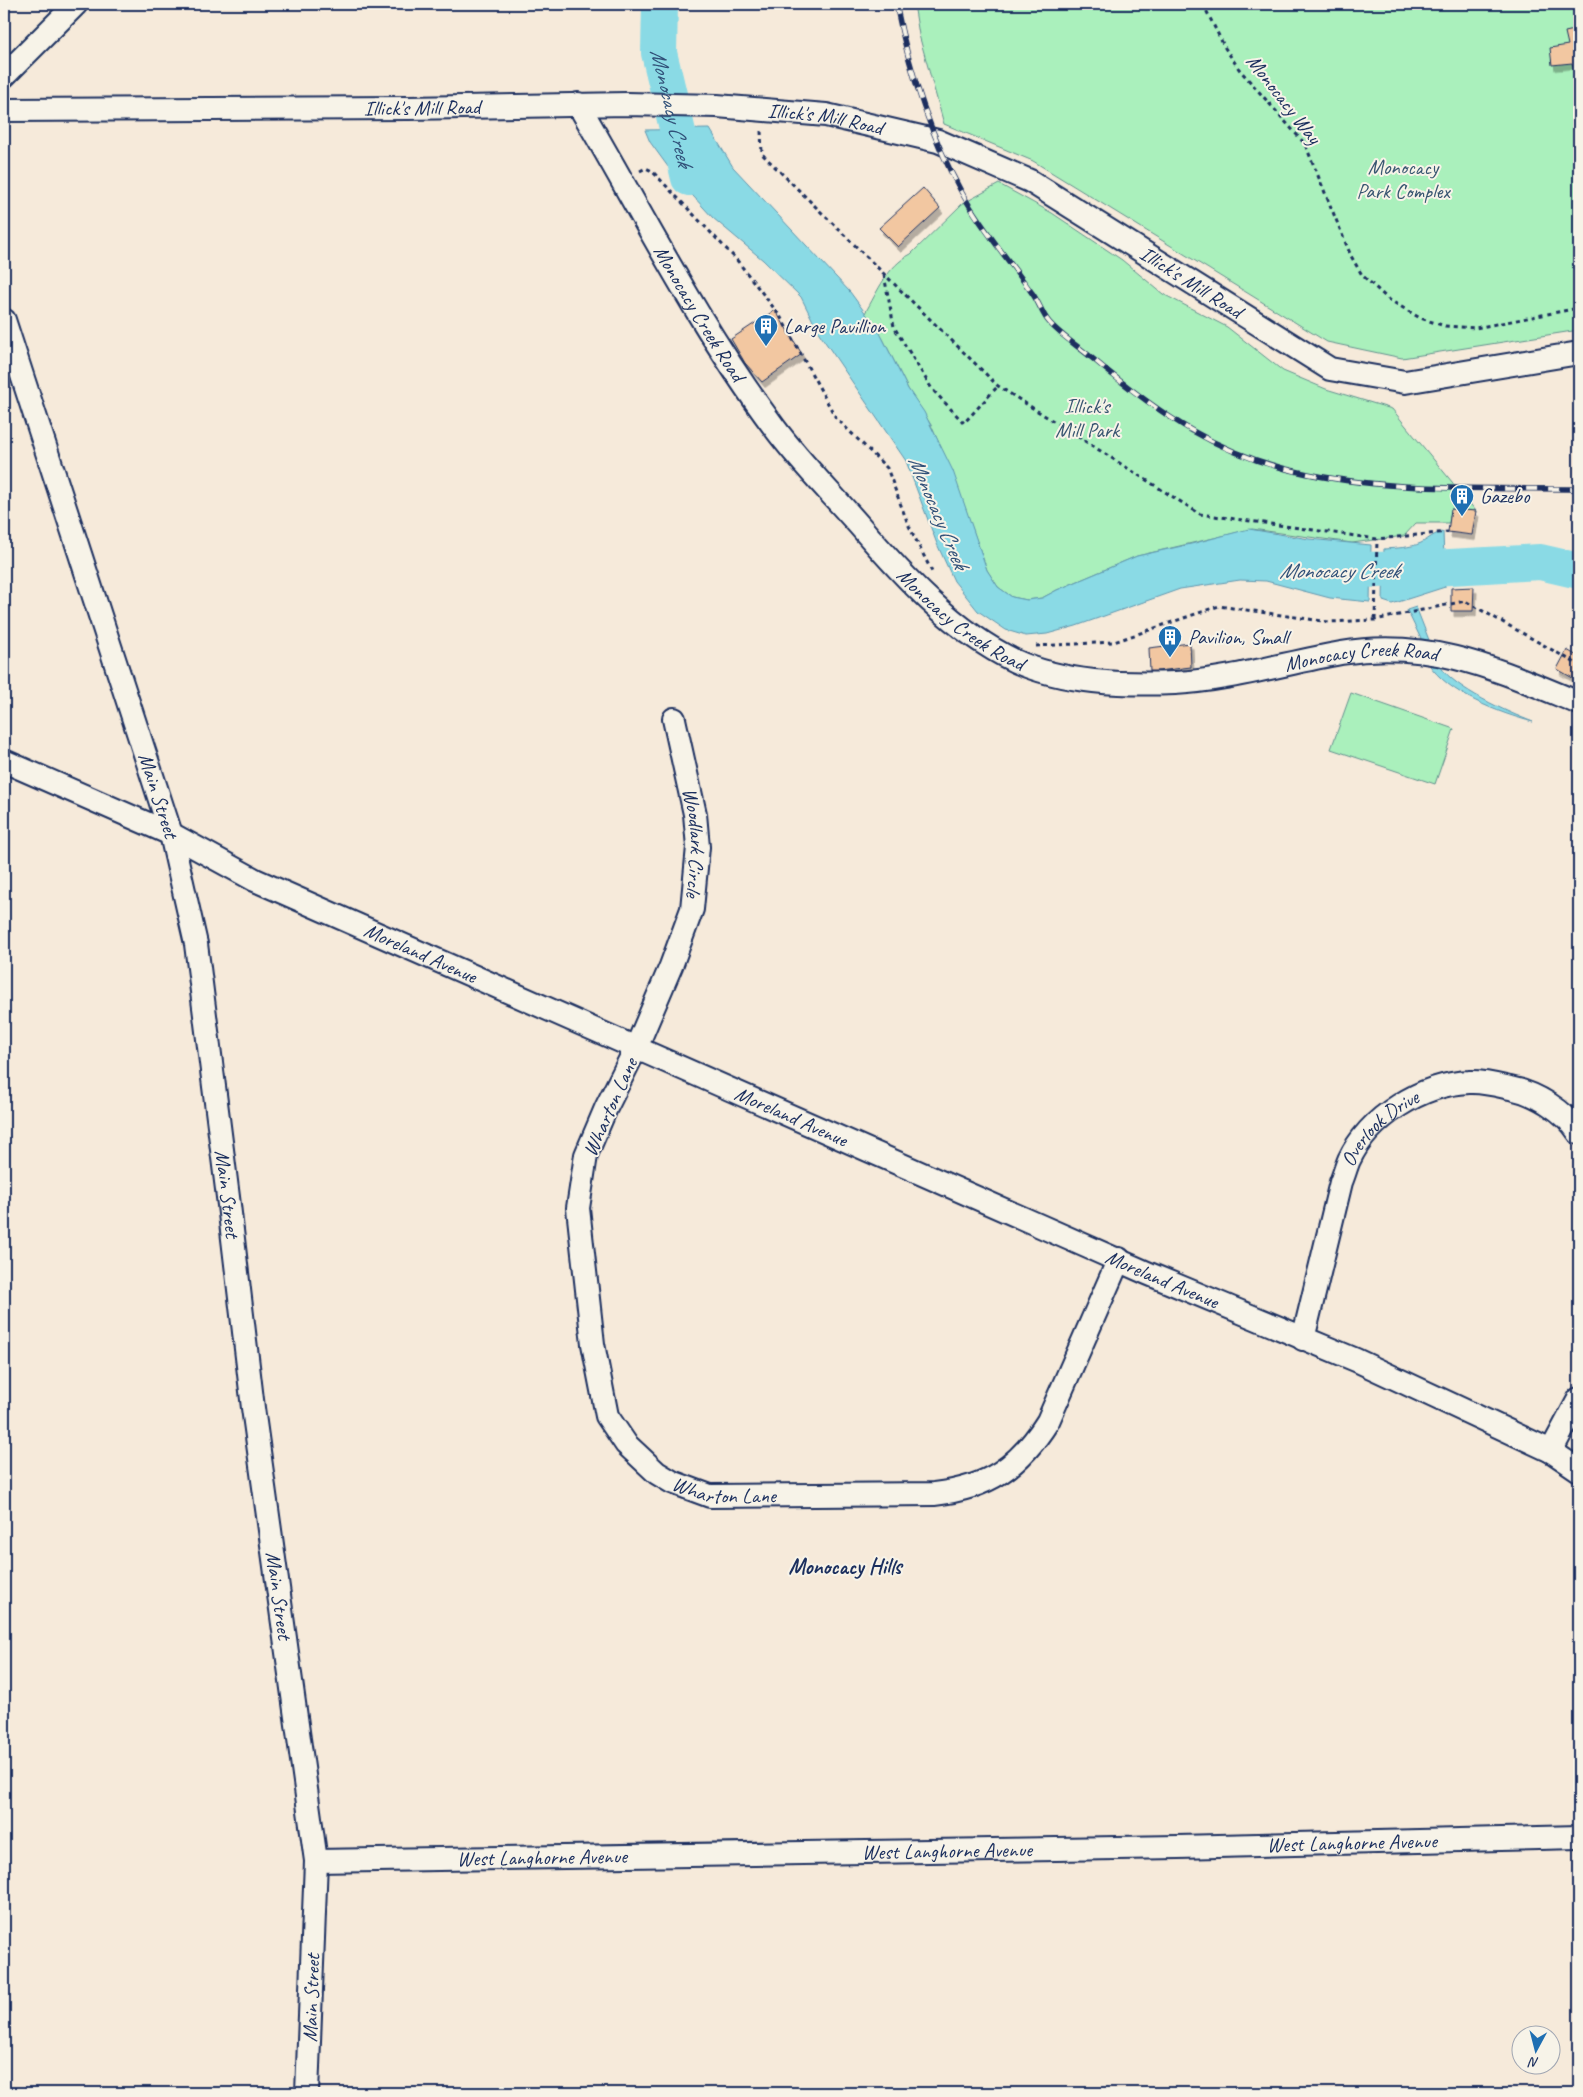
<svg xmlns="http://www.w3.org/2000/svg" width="1583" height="2097" viewBox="0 0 1583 2097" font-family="Caveat,sans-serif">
	<defs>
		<filter id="shadow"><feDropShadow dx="3" dy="5.5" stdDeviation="0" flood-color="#0004"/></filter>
	</defs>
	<rect width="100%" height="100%" fill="#f6eada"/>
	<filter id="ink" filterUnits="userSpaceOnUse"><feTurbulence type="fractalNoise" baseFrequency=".02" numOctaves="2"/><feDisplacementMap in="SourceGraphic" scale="10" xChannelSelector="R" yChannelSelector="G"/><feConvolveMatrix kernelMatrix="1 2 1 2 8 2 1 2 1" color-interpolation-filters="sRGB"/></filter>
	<g filter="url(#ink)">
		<path fill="#aaf0bc" stroke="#62908d" d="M914,4H1579V330L1402,358L1327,342L1033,161L944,124L919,35Z
			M999,184L1052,213L1122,260L1163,294L1227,327L1283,371L1326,389L1392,409L1476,511L1451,509L1449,523H1416L1404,536L1352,543L1252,529L1137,556L1057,590L1042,598L1027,600L1012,597L998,587L987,570L958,488L931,425L908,389L883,339L865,313C878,291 887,266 911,254L962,204Z
			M1351,693L1454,729L1435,784L1331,749Z"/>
		<path fill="#8adae5" stroke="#5e96af" d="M710,129L733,167L850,292L880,333L908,389L924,412L953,471L987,570L998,587L1012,597L1027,600L1042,598L1057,590L1137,556L1191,544L1249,529L1309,539L1371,545L1370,602L1330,598L1266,581L1240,580L1180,589L1076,626L1047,634L1026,636L1006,630L978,611L954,581L937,544L906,461L819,333L801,297L763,260L713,218L674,175L650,142L645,130Z
			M1443,532L1445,587L1392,604L1383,601L1384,549C1396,548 1410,548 1421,543C1429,539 1434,533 1443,532Z
			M1416,607L1429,640L1421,639L1407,610Z
			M1428,663L1440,666C1455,689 1507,712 1533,722C1499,713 1448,694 1428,663Z"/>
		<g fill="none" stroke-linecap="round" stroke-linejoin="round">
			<g stroke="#8adae5" stroke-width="36">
				<path id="s1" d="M660,4L659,53L689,178"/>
				<path d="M1322,569L1395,570L1540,562L1579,571"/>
			</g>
		</g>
		<path fill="#f2c7a1" stroke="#1b2f5e" filter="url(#shadow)" d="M1579,29V81L1572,63L1552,65L1550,48L1568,45L1565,32Z
			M923,188L940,208L898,247L879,228Z
			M775,310L802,354L762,382L745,363L731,339Z
			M1451,509L1476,511L1472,535L1448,532Z
			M1474,587L1473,611H1451V588Z
			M1190,643L1191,667L1150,672L1149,648Z
			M1567,650L1579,657L1578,681L1557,669Z"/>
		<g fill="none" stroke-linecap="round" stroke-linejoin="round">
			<g stroke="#1b2f5e" stroke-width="26">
				<g id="minor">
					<path d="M4,76L76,4"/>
					<path id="s2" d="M578,104C642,213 698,325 774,427C799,461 831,493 859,525C903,576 953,631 1015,661C1063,683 1123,685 1175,683C1231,680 1285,663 1341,653C1432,638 1498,670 1579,703"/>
					<path id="s3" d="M4,110L409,108L627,104L717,106L826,115L938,141L1030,181L1330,369L1405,382L1579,353"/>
					<path id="s4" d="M4,320L171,834L196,944L229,1205L253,1408L316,1861L307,2093"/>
					<path id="s5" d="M674,719L695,814L698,847L692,909L671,966L636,1048L606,1108L586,1155L578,1208L593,1344L607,1416L626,1444L657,1473L672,1482L710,1496L934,1494C988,1488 1019,1467 1048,1421L1119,1259"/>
					<path id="s6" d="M4,761L171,834L255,880L1147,1273L1356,1360L1551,1451L1579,1470"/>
					<path id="s7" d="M1303,1339L1341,1182C1344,1175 1346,1167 1349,1160C1369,1117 1422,1084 1469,1082C1483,1081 1497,1085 1510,1088C1536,1093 1565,1111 1579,1133"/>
					<path d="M1551,1451L1579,1399"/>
					<path id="s8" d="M316,1861L1178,1847L1579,1837"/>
				</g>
			</g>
			<path stroke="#1b2f5e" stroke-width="3" stroke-dasharray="4 4" stroke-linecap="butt" d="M1203,4L1225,48L1239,69L1305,144L1351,256L1362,275L1388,299L1420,318L1445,326L1475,328L1579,308
				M761,131L762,154L998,386L1200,514L1377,539L1448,532
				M640,171L646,168L652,171L736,259L780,316L836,418L887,468L908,524L932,572
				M884,275L894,327L932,389L964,423L998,386
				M1375,620L1377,539
				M1036,646L1114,642L1219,606L1329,622L1375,620L1465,601L1579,665"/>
			<use href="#minor" stroke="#f7f3e8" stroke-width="22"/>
			<g stroke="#1b2f5e" stroke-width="5.5">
				<path id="rail" d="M896,4C909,69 930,135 962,193C982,229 1009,260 1032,293C1039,302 1042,314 1049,322C1060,335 1078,346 1092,358C1159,414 1220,457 1308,474C1397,492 1489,488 1579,489"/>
			</g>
			<use href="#rail" stroke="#f7f3e8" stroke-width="4" stroke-dasharray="11" stroke-linecap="butt"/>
		</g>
	</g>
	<defs>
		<g id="building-pin" transform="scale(1.25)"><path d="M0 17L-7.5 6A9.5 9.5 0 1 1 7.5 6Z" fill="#1f6fb2" stroke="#f7f3e8"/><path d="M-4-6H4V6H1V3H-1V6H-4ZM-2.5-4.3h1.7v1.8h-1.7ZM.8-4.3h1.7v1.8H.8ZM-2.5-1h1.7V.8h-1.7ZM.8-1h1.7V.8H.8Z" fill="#fff"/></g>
	</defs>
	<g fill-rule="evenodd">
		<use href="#building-pin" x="766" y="326"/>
		<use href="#building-pin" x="1462" y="496"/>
		<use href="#building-pin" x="1170" y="637"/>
	</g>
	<g text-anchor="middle" stroke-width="4" stroke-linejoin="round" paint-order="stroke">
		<g font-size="21" fill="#1b2f5e" stroke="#f7f3e8">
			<text transform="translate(1284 99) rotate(52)" y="7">Monocacy Way</text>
			<text dy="7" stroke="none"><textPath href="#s3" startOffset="418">Illick's Mill Road</textPath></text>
			<text dy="7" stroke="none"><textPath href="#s3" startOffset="822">Illick's Mill Road</textPath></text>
			<text dy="7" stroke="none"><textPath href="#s3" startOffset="1228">Illick's Mill Road</textPath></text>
			<text dy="7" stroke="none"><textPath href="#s2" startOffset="242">Monocacy Creek Road</textPath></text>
			<text dy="7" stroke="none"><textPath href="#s2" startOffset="648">Monocacy Creek Road</textPath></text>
			<text dy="7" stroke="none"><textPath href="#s2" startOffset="1068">Monocacy Creek Road</textPath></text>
			<text dy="7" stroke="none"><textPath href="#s4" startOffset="500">Main Street</textPath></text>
			<text dy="7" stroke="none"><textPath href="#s5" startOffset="126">Woodlark Circle</textPath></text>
			<text dy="7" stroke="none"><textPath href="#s6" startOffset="459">Moreland Avenue</textPath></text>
			<text transform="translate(610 1107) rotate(-66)" y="7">Wharton Lane</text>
			<text dy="7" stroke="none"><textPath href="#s6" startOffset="864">Moreland Avenue</textPath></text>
			<text dy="7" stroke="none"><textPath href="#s7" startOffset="230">Overlook Drive</textPath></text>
			<text dy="7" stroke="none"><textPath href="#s4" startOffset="905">Main Street</textPath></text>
			<text dy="7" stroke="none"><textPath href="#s6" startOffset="1269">Moreland Avenue</textPath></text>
			<text dy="7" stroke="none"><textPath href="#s5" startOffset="872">Wharton Lane</textPath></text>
			<text dy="7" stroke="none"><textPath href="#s4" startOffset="1310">Main Street</textPath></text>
			<text dy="7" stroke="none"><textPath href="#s8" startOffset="1036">West Langhorne Avenue</textPath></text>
			<text dy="7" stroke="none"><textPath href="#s8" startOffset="631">West Langhorne Avenue</textPath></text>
			<text dy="7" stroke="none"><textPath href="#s8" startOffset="226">West Langhorne Avenue</textPath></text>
			<text transform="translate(311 1998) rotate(-88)" y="7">Main Street</text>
		</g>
		<g font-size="21" fill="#385671" stroke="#f7f3e8">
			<text x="1403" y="174">Monocacy<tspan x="1403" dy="24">Park Complex</tspan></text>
			<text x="1087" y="413">Illick's<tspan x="1087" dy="24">Mill Park</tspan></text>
		</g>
		<g font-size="21" fill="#1b2f5e" stroke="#f7f3e8" text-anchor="start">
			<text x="784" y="333">Large Pavillion</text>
			<text x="1480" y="503">Gazebo</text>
			<text x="1188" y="644">Pavilion, Small</text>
		</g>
		<g font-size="22" font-style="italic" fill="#315179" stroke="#f7f3e8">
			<text dy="8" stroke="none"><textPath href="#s1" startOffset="105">Monocacy Creek</textPath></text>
			<text transform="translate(939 512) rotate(67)" y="8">Monocacy Creek</text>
			<text x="1339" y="578">Monocacy Creek</text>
		</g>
		<g font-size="22" font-weight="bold" fill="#1b2f5e" stroke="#f7f3e8">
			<text x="845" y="1574">Monocacy Hills</text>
		</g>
	</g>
	<rect width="1583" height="2097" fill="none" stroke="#f7f3e8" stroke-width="20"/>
	<rect x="10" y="10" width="1563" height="2077" fill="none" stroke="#1b2f5e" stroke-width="2" filter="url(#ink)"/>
	<g transform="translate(1536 2050) rotate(187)"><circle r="24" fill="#f7f3e8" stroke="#9fa5b1"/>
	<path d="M0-4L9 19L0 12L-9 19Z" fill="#1f6fb2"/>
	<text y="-8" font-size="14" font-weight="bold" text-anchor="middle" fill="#1b2f5e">N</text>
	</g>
</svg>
